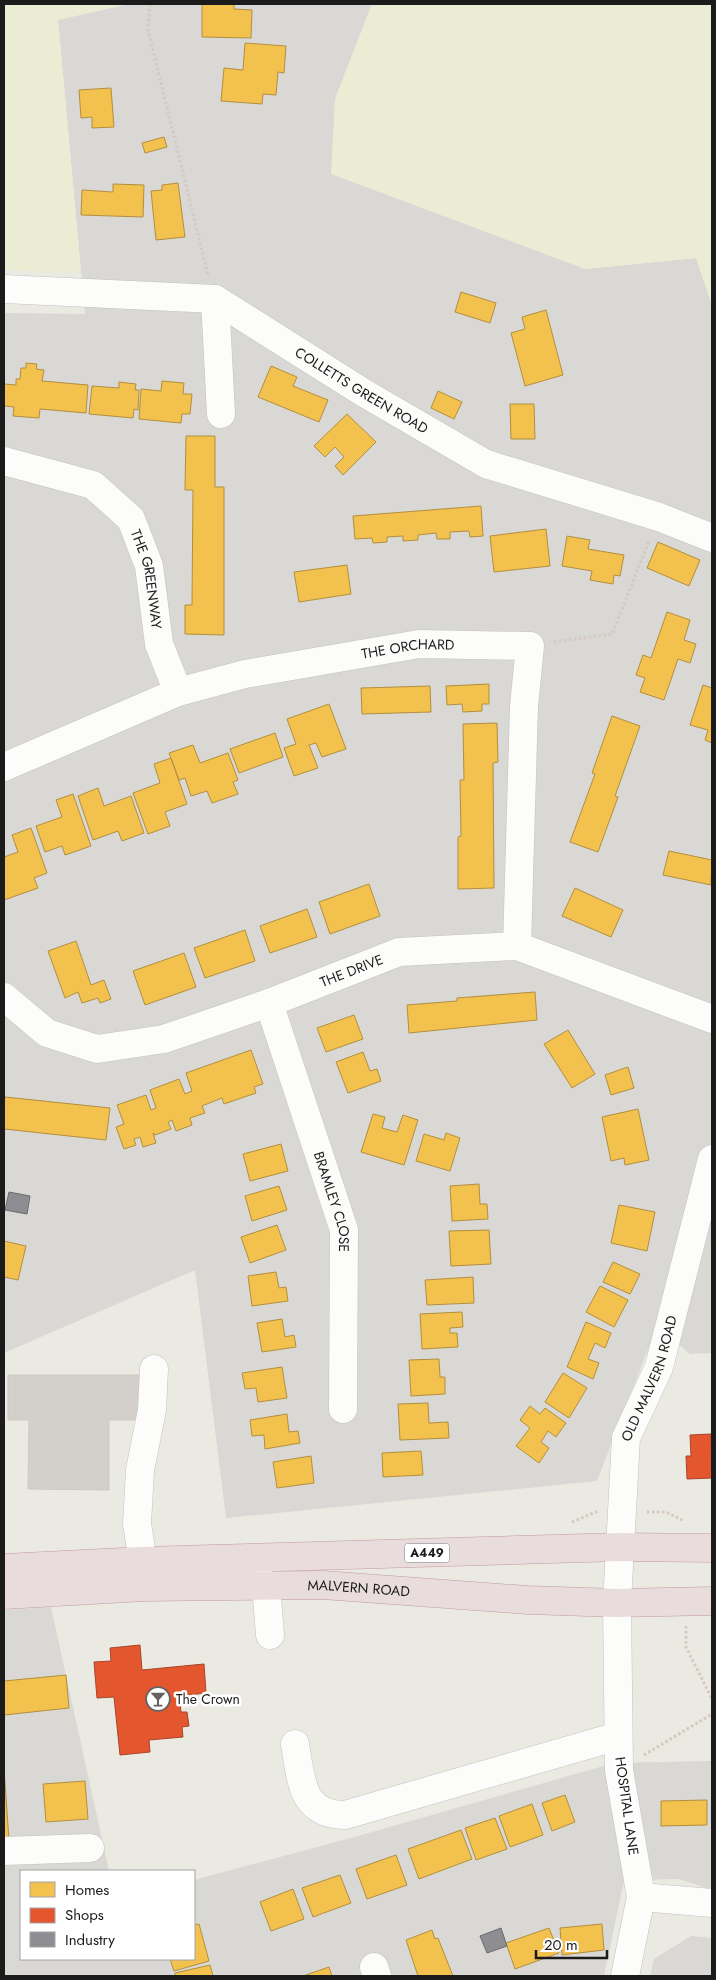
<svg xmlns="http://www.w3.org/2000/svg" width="716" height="1980" viewBox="0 0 716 1980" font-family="Jost,sans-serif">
	<rect width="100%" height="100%" fill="#eae9e2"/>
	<path fill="#d9d8d4" d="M128,4H372L335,99L584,269L696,258L712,305V1353L690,1354L657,1326L597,1481L226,1518L195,1270L4,1353V313L85,314L58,20Z
		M51,1607L109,1871H21V1959H194V1880L358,1836L614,1763L712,1761V1890L679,1879L624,1880L604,1976H4V1610Z
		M691,1936L712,1938V1976H650L654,1959Z"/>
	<path fill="#eaecd4" d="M4,4H128L58,20L81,273L4,270Z
		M372,4H712V305L696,258L585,269L331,174L335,99Z"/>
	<path fill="#f2c14e" stroke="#b28f3f" d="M202,4H234V9L252,10L251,38L202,37Z
		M245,43L286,46L284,73L278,72L276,95L263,94L262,104L221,101L224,68L243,70Z
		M111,88L114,127L92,128V117L81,118L79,90Z
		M164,137L167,147L145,153L142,143Z
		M178,183L185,237L156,240L151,191L162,190V185Z
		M113,184L144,185L143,217L81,215L82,190L113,192Z
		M461,292L496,303L490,323L455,312Z
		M546,310L563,375L525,386L511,333L525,329L522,317Z
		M26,363L37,364L36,369L44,370L42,381L88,385L86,413L40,409L39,418L13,416L14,407L4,406V384L16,385V379H20L21,368H26Z
		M271,366L297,377L293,386L328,400L319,422L258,397Z
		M162,381L184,383L183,394H192L190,414H182L181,423L139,419L141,389L161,391Z
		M119,382L136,384L135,390H139L138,410L134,409L133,418L89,414L92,386L119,388Z
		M438,391L462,402L454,419L431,408Z
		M510,404H534L535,439H511Z
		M347,414L376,442L343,475L335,466L344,457L335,447L325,457L314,446Z
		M186,436H215V487H224V635L185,634V605H192L193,490H185Z
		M481,506L483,536L470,537L469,531L450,532V539H437L436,533L418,535V540L403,541V536L387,537V542L373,543L372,538L355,539L353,516Z
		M546,529L550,566L494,572L490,536Z
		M567,536L590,540L588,549L624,555L620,576L614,575L613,584L590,580L592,571L562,566Z
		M658,542L700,560L689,586L647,568Z
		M347,565L351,594L299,602L294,572Z
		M667,612L690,620L684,640L696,644L690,663L678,659L664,700L640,692L645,678L636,675L643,655L651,658Z
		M489,684V704H482V711L463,712L462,704L447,705L446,686Z
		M703,685L712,688V743L705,740L708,730L690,725Z
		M430,686L431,712L362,714L361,688Z
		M329,704L346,749L322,757L316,743L309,745L318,768L294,776L284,748L296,744L287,719Z
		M612,716L640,726L615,796L618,797L598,852L570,842L595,774L592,773Z
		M497,723L498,762L493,763L494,888L458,889V837L461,836L460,780H464L463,724Z
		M275,733L283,757L239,773L230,749Z
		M193,745L200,763L228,753L238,780L233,782L238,794L212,803L207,791L191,796L185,778L179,780L169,753Z
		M171,758L187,804L165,812L170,826L148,834L133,793L160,783L154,764Z
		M98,788L104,806L131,796L144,833L122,841L118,831L93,840L78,796Z
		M73,794L91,846L65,855L62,846L45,852L36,826L62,817L56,800Z
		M31,828L47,873L34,878L38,888L4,900V857L18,852L12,835Z
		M669,851L712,860L711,885L663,875Z
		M369,884L380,916L330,934L319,902Z
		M575,888L623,910L611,937L562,916Z
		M307,909L317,937L270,953L260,926Z
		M245,930L255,961L205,978L194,948Z
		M76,941L91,985L104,980L111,999L100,1003L98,998L82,1003L78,992L65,998L48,951Z
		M184,953L196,987L145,1005L133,971Z
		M535,992L537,1020L409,1033L407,1005L457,1001V998Z
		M354,1015L363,1039L326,1052L317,1028Z
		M568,1030L595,1074L572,1088L544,1044Z
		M251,1050L263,1084L254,1087L256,1093L224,1104L222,1098L202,1106L205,1113L190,1118L192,1125L176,1131L172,1120L168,1122L171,1129L155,1135L153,1133L156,1143L143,1147L140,1137L134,1139L136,1145L124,1149L116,1127L124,1124L117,1105L146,1095L151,1110L156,1108L150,1090L179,1079L185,1094L192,1091L186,1073Z
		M363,1052L370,1071L377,1069L381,1081L348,1093L336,1062Z
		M628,1067L634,1088L611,1095L605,1075Z
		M4,1094L5,1097L110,1108L106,1140L4,1129Z
		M638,1109L649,1160L625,1165L624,1158L611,1161L602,1117Z
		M373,1114L385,1117L382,1128L397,1132L403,1115L418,1120L404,1165L361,1152Z
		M446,1133L460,1138L450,1171L416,1161L424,1134L444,1140Z
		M281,1144L288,1171L250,1181L243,1154Z
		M479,1184L480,1204H487L488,1219L452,1221L450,1186Z
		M279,1186L287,1210L252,1221L245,1196Z
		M619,1205L655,1212L647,1251L611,1243Z
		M277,1225L286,1250L250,1263L241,1237Z
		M489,1230L491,1264L451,1266L449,1231Z
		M4,1241L26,1246L18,1280L4,1277Z
		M613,1262L640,1274L630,1294L603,1282Z
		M276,1272L279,1288L286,1287L288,1301L252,1306L248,1276Z
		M473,1277L474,1303L427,1305L425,1280Z
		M600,1286L628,1300L614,1327L586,1312Z
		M462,1312L463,1327L450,1328V1333H457L458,1347L422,1349L420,1314Z
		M282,1319L285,1337L294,1335L296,1347L262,1352L257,1323Z
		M586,1322L611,1333L605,1348L595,1343L588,1359L599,1363L593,1379L567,1367Z
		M439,1359L440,1377H445V1394L411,1396L409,1360Z
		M282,1367L287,1398L258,1402L256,1388L245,1389L242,1373Z
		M563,1373L587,1388L569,1418L545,1402Z
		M428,1403L429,1423L448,1422L449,1438L400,1440L398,1404Z
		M530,1406L540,1414L545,1408L566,1423L556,1437L548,1431L541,1442L549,1448L539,1463L516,1446L530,1428L520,1420Z
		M287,1414L289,1432L298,1431L300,1443L265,1449L264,1435L252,1436L250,1420Z
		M421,1451L423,1475L383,1477L382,1453Z
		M311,1456L314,1483L277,1488L273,1462Z
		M66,1675L69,1708L4,1715V1681Z
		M4,1769L9,1840H4Z
		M85,1781L88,1819L46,1822L43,1784Z
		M565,1795L575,1822L552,1831L542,1803Z
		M707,1800V1825L661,1826V1801Z
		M532,1804L543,1835L510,1847L499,1816Z
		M495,1818L507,1849L476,1860L465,1828Z
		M461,1830L472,1859L419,1879L408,1849Z
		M396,1855L407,1885L367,1899L356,1869Z
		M340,1875L351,1903L313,1917L302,1888Z
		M293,1889L304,1919L271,1931L260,1902Z
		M199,1924L209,1961L174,1971L170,1959H194V1925Z
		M602,1924L604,1950L562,1955L560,1928Z
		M549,1928L559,1953L515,1969L506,1943Z
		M432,1930L435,1939L438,1938L453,1976H418L406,1940Z
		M210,1965L213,1976H175V1973Z
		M329,1967L332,1976H303Z"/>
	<path fill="#e4572e" stroke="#a84528" d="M711,1434L712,1478L687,1479L686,1456H691L690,1435Z
		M140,1645L142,1670L204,1664L206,1693L179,1696L181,1712H187L189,1726L182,1727L183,1737L149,1740L150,1752L120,1755L114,1697L97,1698L94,1662L111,1661L110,1648Z"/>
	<path fill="#8d8d92" stroke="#6b6b6e" d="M9,1192L30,1196L27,1214L5,1210Z
		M501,1928L507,1946L487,1953L480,1936Z"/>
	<path fill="#d3d0cb" stroke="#cecac4" d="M8,1375H145V1420H109V1490L28,1489L29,1420H8Z"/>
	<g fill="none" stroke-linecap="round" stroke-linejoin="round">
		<g stroke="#c2c2bf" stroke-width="29">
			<g id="minor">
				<path id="s1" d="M4,289L215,299L364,393L486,464L659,517L712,538"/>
				<path d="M215,299L221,414"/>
				<path id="s2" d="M4,461L93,485L131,519L149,566L159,644L178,692"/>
				<path id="s3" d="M4,767L178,692L245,674L419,644L530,646L524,706L517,946"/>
				<path id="s4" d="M4,997L47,1033L97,1049L164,1039L269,1003L399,952L517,946L712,1019"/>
				<path id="s5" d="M269,1003L344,1230L343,1409"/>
				<path d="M143,1561L137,1524L140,1470L152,1410L154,1369"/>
				<path d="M248,1571L266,1585L270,1635"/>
				<path d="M295,1744C301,1779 301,1815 345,1815L618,1736"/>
				<path d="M4,1851L90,1848"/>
				<path d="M641,1897L712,1903"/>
				<path d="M374,1967L377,1976"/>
				<path id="s6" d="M625,1976L641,1897L619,1770L617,1603L626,1438L659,1367L712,1159"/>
			</g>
		</g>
		<g stroke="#c299a1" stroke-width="29">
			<g id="highway">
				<path d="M4,1568L143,1561L620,1547L712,1548"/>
				<path id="s7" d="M4,1595L144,1587L323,1585L528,1600L617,1603L712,1601"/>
			</g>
		</g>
		<path stroke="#d6c8c3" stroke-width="3" stroke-dasharray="2.5 2.5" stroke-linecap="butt" d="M150,4L148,30L208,275
			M554,642L612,634L649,541
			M647,1512H666L684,1521
			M572,1522L598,1511
			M686,1626V1647L712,1699
			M644,1755L712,1714"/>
		<use href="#minor" stroke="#fcfcfb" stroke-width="28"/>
		<use href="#highway" stroke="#e9dcdd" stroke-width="28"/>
	</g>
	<defs>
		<g id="bar-ring" transform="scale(1.25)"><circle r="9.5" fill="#fff" stroke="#636361" stroke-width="1.5"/><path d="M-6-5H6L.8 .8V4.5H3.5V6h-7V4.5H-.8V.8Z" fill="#636361"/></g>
	</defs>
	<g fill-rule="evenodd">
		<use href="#bar-ring" x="158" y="1699"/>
	</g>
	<g text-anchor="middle" stroke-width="5" stroke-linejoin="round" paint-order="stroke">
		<rect fill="#fff" stroke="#5f5f5f" stroke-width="1" x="404.5" y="1543.5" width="45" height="19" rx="4"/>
		<g font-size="12" font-weight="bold" fill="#1b1b1b">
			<text x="427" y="1557">A449</text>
		</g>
		<g font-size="14" fill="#1b1b1b" stroke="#fff">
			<text dy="5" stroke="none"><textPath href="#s1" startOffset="384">COLLETTS GREEN ROAD</textPath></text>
			<text dy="5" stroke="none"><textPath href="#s2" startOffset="206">THE GREENWAY</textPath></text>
			<text dy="5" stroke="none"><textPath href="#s3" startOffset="424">THE ORCHARD</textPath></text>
			<text dy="5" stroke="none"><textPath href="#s4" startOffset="376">THE DRIVE</textPath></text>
			<text dy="5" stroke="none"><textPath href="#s5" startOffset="209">BRAMLEY CLOSE</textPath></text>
			<text dy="5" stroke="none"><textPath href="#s6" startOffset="606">OLD MALVERN ROAD</textPath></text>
			<text dy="5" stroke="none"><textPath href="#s7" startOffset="355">MALVERN ROAD</textPath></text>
			<text transform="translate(627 1806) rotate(82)" y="5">HOSPITAL LANE</text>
		</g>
		<g font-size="14" fill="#1b1b1b" stroke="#fff" text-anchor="start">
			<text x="176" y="1704">The Crown</text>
		</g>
	</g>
	<rect width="716" height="1980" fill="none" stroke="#1b1b1b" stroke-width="10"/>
	<rect x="20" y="1870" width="175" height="90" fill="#ffffff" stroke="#a4a4a4"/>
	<rect x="30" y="1882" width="25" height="15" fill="#f2c14e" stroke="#a4a4a4"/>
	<text x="65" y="1895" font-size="15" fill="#1b1b1b">Homes</text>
	<rect x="30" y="1908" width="25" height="15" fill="#e4572e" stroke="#a4a4a4"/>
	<text x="65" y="1920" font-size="15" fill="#1b1b1b">Shops</text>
	<rect x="30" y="1932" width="25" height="15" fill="#8d8d92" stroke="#a4a4a4"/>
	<text x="65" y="1945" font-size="15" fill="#1b1b1b">Industry</text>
	<path d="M536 1950v8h71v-8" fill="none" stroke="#1b1b1b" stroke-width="2.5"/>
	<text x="544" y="1950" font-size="15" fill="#1b1b1b" stroke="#ffffff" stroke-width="4" paint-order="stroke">20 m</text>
</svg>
